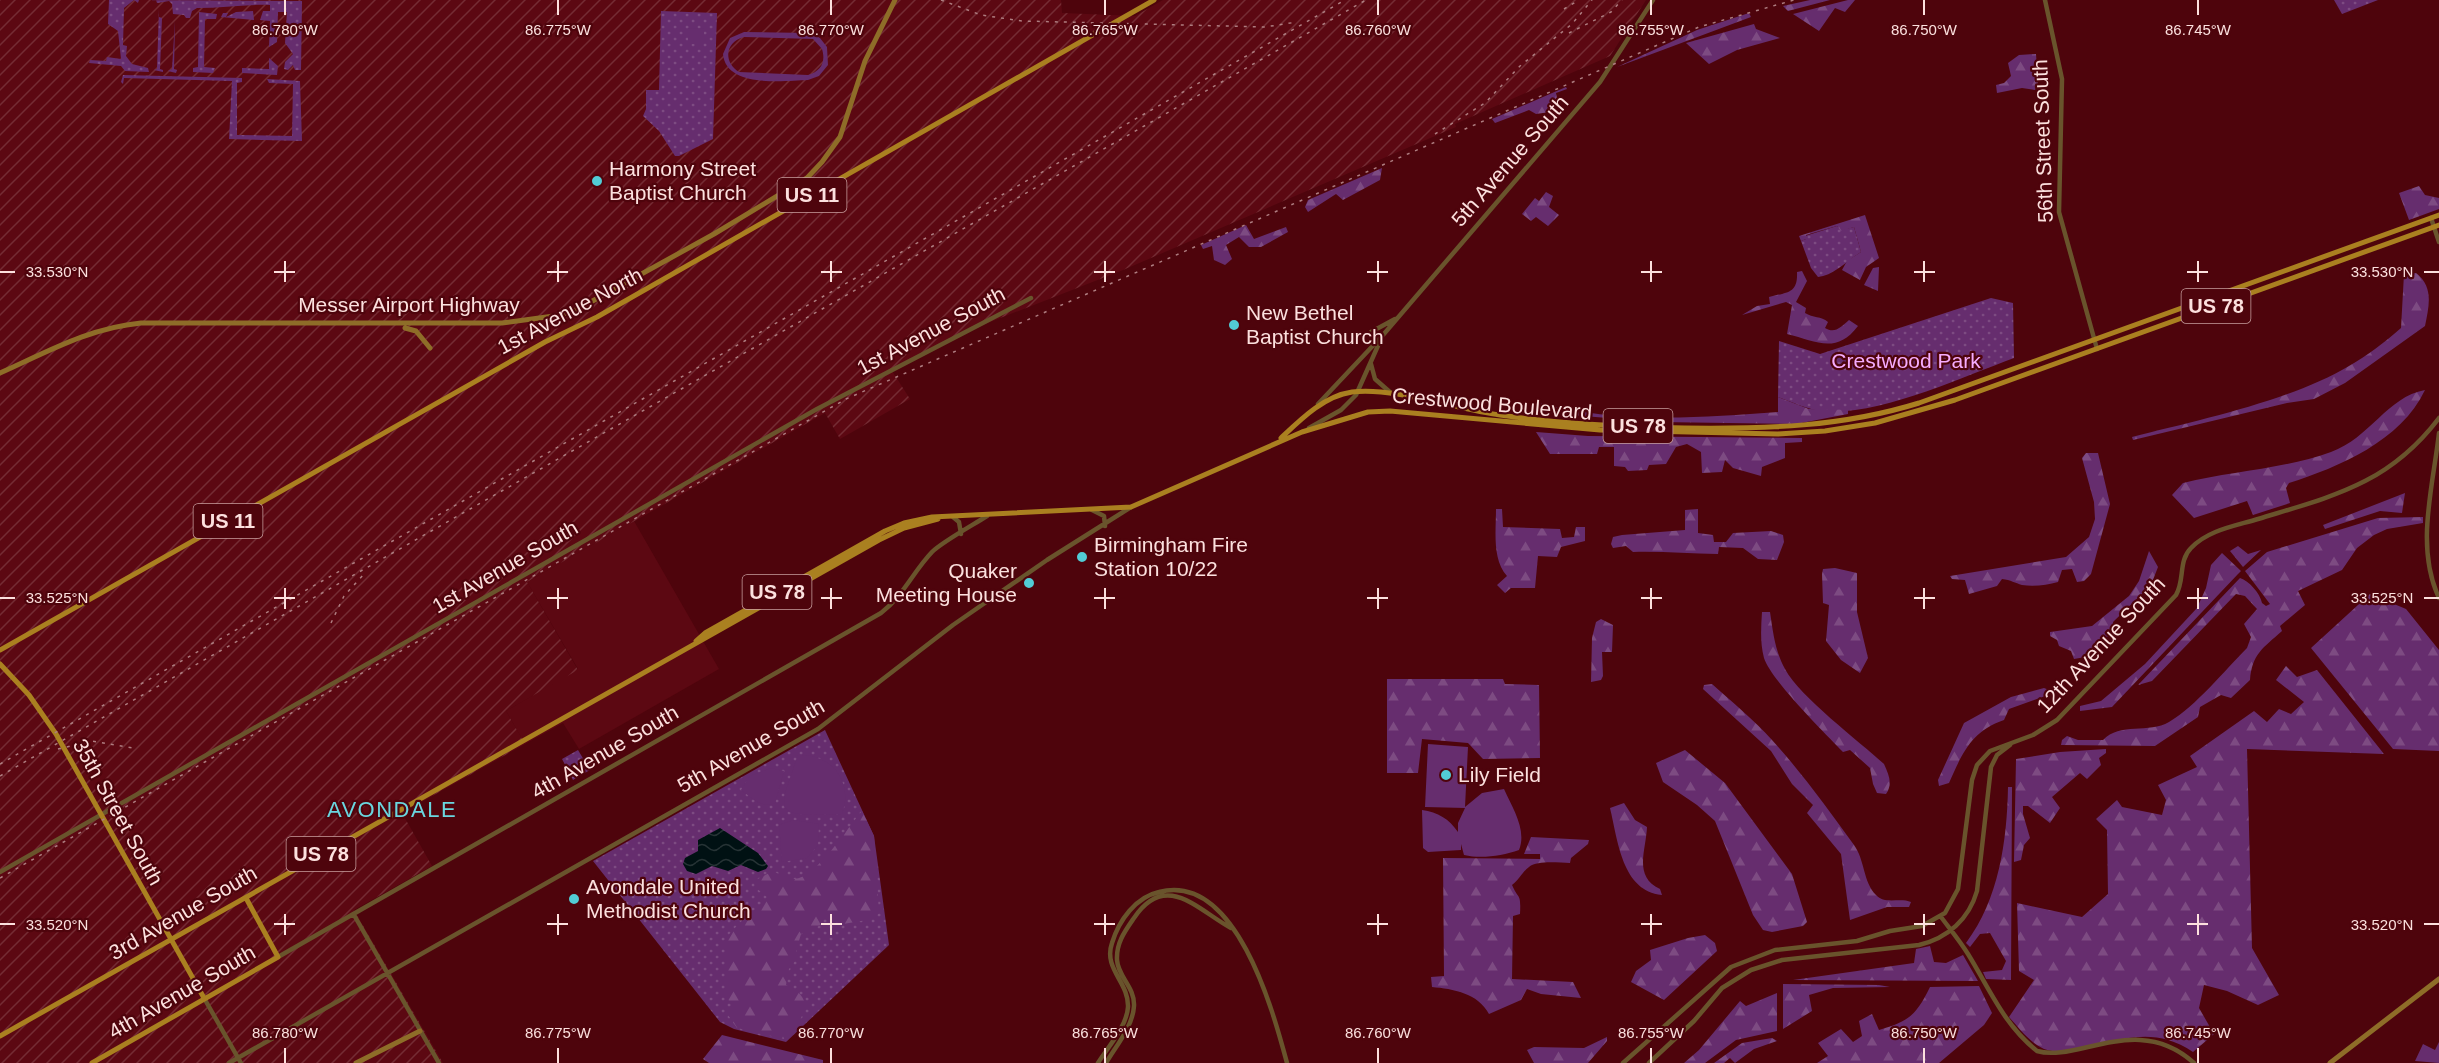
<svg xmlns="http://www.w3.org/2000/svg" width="2439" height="1063" viewBox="0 0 2439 1063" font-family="Helvetica,sans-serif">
	<defs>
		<pattern id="industrial-furrows" width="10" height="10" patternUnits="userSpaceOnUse" patternTransform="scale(1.5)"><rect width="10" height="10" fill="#5c0812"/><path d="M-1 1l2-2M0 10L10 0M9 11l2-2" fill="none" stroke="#742c34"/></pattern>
		<pattern id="green-dots" width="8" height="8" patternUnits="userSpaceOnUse" patternTransform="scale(1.5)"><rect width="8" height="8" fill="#662d6e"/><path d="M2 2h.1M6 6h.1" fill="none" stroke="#7d4b82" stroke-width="1.8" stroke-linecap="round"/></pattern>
		<pattern id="forest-firs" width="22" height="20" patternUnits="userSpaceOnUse" patternTransform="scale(1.5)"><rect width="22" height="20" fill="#662d6e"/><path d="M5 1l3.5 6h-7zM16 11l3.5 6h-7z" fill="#7d4b82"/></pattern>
		<pattern id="water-waves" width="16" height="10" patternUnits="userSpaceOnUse" patternTransform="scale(1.5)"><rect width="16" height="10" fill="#001113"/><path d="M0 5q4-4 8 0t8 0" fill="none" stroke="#263335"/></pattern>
	</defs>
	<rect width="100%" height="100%" fill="#4e040c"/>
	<path fill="#5c0812" d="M634,521L719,669L579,749L563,723L525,744L506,711L578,669L527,582Z"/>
	<path fill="url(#industrial-furrows)" d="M0,0H1061L1062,13L1135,16L1163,0H1646L1610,56L1455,124L1456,127L1123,270L980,326L892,371L910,399L840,439L825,413L527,582L578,670L506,711L525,744L402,813L432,866L354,910L443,1063H0Z"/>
	<path fill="url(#green-dots)" d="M109,0H139L138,3L134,0L124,8L123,45L127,46L126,56L132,64L148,68L149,72L125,71L121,66L89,63L90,60L106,61L107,57L121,59L118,31L108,24Z
		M151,0L302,1L301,70H295L293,65L288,70L284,69L285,62L293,54L285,43L287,12H278L277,42L269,47L270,21L260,20L263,11H270V5C246,4 222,8 197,8L192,11L190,18H186L184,15L173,14L172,4L169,1L157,3L156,0Z
		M2334,0H2378L2342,14Z
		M159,9V17L162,18L160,69L163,70V72L154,70L157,69Z
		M253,11L254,20L221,17L223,13H228L226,17L236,12Z
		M661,11L717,13L713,139L679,156H675L659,131L643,116L646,109V90H659Z
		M199,12L217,14L216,19H205L204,67L215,68L213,73L193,72V68L198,67Z
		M175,21L174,69L177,70L176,73L168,71L172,69Z
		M269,58L278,66L277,75L242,73V68L269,69Z
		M123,75L242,78V82L237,83V135L292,136L293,84L269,83L267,79L300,81L302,141L229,139L232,81L124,78L123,84L121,82Z
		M1837,226L1841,230L1854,227L1861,252C1848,260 1833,276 1818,277L1811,268L1801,241L1806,239L1805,236Z
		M1991,298L2013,303L2014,358C1962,377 1877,417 1822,411C1806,409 1792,402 1778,397L1779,341L1820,354Z
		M825,730L874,836L889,945L786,1042L734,1029L720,1022L593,861Z
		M578,750L590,770L573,780L562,759Z"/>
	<path fill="url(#forest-firs)" d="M1810,0H1830L1788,11L1783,6Z
		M1848,0H1855L1845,12L1835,8L1819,31L1793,14Z
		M1749,13L1751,17L1617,67L1697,30Z
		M1754,24L1756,29L1780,38L1737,50L1709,64L1686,43Z
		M2036,54L2038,83L2035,90L2022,88L1997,93L1996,85L2004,83L2011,76L2008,63L2019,55Z
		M1566,87L1567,89L1556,93L1557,98L1550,112L1536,114L1529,110L1495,123L1492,119Z
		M1382,168L1380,180L1343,200L1336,194L1308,212L1305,207L1308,200Z
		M2419,186L2425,195L2439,198V209L2409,220L2399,193Z
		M1546,192L1553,196L1549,207L1559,215L1548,226L1536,217L1531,221L1522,214L1535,198L1539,201Z
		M1865,215L1879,258L1866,267L1860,280L1842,270L1847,261L1861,252L1854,227L1841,231L1837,226L1806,235V239L1801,241L1799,236Z
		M1246,225L1254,239L1286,227L1288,232L1261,247H1249L1239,237L1226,245L1232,259L1225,265L1214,260L1212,246L1203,249L1201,245Z
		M1879,267L1878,291L1864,285L1873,268Z
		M1802,271L1807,281L1796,302L1806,308L1805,313C1813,318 1821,316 1828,322L1825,328C1835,334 1841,327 1849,320L1858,326C1836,355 1816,341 1787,334L1792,305L1786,302L1742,315L1757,306L1770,304L1769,297C1787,292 1798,294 1797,272Z
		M2416,273C2434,287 2429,306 2425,326L2345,383L2314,399L2287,403L2133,440L2132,437C2199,420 2290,401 2349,366C2367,356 2385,342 2401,328L2404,274Z
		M2425,390C2401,441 2339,467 2289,483L2286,488L2290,503L2253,515L2247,501L2194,518L2172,495L2183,483C2231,471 2284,469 2331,452C2370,438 2387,397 2425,390Z
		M1778,397L1809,409L1848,410V414L1796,424L1659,422L1532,412L1536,402C1614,424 1698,418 1778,412Z
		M1536,432L1588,436L1802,438V442L1785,443V458L1762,467L1761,476L1733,468L1725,460L1722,472L1702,473L1701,452L1687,444L1676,447L1666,464L1649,465L1647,470L1628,471L1625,467L1614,466V447H1599L1597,454H1550Z
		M2086,453H2098L2110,504L2091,574L2084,581L2077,582L2072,569L2062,570L2058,582C2047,585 2034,587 2022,585C2015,583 2011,580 2002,579L1997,586L1969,594L1965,580L1952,579L1950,576L2066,557L2089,537L2095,519L2094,502L2082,458Z
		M2405,493L2402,513L2380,511L2325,529L2323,525Z
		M1496,509H1502L1503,527L1560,529L1562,538L1574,537L1576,527H1585V541L1561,547L1557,557L1538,556L1535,588H1511L1505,593L1497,585L1507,576C1492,559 1496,531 1496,509Z
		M1698,509V533L1713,535L1714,542H1726L1733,533L1771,531L1783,535L1784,542L1777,560L1758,559L1743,548L1719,547L1718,554C1689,554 1661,551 1633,552L1626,546L1613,548L1611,544L1613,537L1622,535L1685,530V510Z
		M2423,517V523L2387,529L2374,535L2357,548L2342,570L2298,591L2305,605L2280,626L2282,631C2263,648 2252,654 2250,680L2231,698L2221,695L2200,707L2198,717L2155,746L2061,745L2062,740L2067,736L2078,740H2103C2120,722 2149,734 2169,722C2196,706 2224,671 2247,648L2251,637L2244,624L2257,609L2245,596L2236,594L2152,681L2138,685L2240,578C2249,581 2260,593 2262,603L2266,606L2270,604L2245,571L2267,552L2378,518Z
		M2238,546L2248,554L2261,550L2243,567L2230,551Z
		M2149,551L2158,567L2151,585L2113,622L2114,629L2091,656L2074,659L2071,651L2059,646L2057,640L2050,636V632L2092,626L2129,596L2139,581Z
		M2222,553L2241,571L2238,574L2112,707L2080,711V706L2101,701L2145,664L2197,608L2206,588L2211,565Z
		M1835,568L1857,573V612L1868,658L1860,673L1841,660L1826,641L1829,605L1823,603L1822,574L1823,569Z
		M2370,594L2406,609L2439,650V751L2393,749L2311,648Z
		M1762,612H1770C1773,632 1775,651 1785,669C1800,697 1859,741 1884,764C1889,775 1893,784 1886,794L1877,793L1873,784L1870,768L1850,750L1843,752C1825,733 1771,680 1764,658C1760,643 1761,628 1762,612Z
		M1601,619L1613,625L1612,652H1602L1603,676L1601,680L1591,682L1592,638L1596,622Z
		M2286,666L2297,677L2317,670L2384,754L2247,749L2252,948L2279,995L2258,1005L2227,991L2204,985L2199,1008L2214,1034L2193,1052C2136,1013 2088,1063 2044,1049C2029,1042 2020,1029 2009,1017L2034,980L2019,971L2017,903L2082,917L2108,894L2107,830L2096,819L2117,800L2122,807L2162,815L2166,800L2158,785L2197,767L2190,756L2254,711L2267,722L2279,709L2291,714L2304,702L2276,680Z
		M1387,679H1503L1505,684L1539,685L1540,758L1483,759L1468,743L1422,739L1418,773H1387Z
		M1712,684C1732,702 1754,720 1772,740C1802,773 1828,809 1854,845C1865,860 1863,882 1876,895C1885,905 1900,897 1911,902L1909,907H1887L1850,920L1841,854L1807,813L1813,805L1792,784L1771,751L1703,689L1704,685Z
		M2044,688L2049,690L2048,695L2009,709L2004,720C1971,731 1962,754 1949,783L1939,786L1938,780L1964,723L2011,697Z
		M2106,749V753L2099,758L2101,765L2087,779L2080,773L2052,797L2060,808L2050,823L2028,806H2023V814L2030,838L2024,845L2021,860L2014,862L2016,759L2060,752Z
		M1685,750L1725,783L1792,874L1807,922L1803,926L1772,932L1763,930L1753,915L1715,821L1697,805L1663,782L1656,763Z
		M2008,787H2012L2011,980L1986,979L1983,972L2002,970L2006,961L1990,933L1980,934L1970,947L1966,943C1999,899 2007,841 2008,787Z
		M1624,803L1635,820L1647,827C1646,851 1633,876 1660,889L1662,895C1622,891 1618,841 1610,808Z
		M862,811L874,836L879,913L873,919L843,924L824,918L821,925L801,934L796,951L798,957L789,969L786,985C820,1001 801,1020 784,1039L737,1028L728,1015L732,1006L727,998L725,943C729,929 742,925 747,913L758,909L767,897L755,887L754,881L773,871C780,874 787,880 795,879C817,877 847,828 862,811Z
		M1531,837L1589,840L1588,844L1571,858L1570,863C1559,863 1538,860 1529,867C1522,872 1520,879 1512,885C1519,901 1521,892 1520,914L1513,916L1512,979L1573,982L1581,998L1541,994L1527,989L1521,1000L1489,1014C1478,993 1453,989 1432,987L1431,977L1444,976L1443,858L1540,859V854H1524Z
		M1705,935L1715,943L1717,951L1664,1000L1631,982L1636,971L1651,960L1650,950L1688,938Z
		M1930,946L1934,962L1946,963L1963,955L1978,981L1793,980L1914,963L1916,949Z
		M1783,984L1879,985L1890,987L1833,988L1809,995L1812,1011L1783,1029Z
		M1979,986L1992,1013L1984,1025L1939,1063H1817L1828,1056L1818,1043L1841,1029L1853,1042L1862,1036L1859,1021L1872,1014L1879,1030C1910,1021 1916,1015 1930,987Z
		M1777,993V1031L1736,1040L1705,1063H1684L1699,1050L1740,1001L1746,1006Z
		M722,1035L823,1060V1063H709L703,1059Z
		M1607,1037V1041L1588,1063H1534L1527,1050L1534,1047L1584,1048Z
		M1772,1038L1777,1041L1754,1049L1735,1063L1730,1058L1724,1063H1714L1742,1043Z"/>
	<path fill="#662d6e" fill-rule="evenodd" d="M688,28L704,29V44H688Z
		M744,32L810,33L820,38L827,47L828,65L819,76L808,80C783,81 726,88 723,54L730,38ZM744,37L813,39L822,49C826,62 821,71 808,75L739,72C723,62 725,42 744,37Z
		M1428,744L1468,747L1465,807L1482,793L1504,789C1513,809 1527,830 1519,850C1502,856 1481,859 1464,855L1461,844V850L1428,852L1423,848L1422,810C1438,812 1449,819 1458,832V823L1465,808L1425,807Z
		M798,755C831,753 854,782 842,814L804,815L789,812L784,806L785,793Z
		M771,768L784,771L775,803C762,809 751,797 741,790L750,776Z
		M793,820L819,824L818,845L807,858L782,862L779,825Z
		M2439,1042V1063L2415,1061L2423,1044L2435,1050Z"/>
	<path fill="url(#water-waves)" d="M720,828L758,853L768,866L766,869L758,872L741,865L728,871L712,866L696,874L687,871L683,864L685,858L698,851V840Z"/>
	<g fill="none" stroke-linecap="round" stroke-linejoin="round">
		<path stroke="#69542c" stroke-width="4.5" d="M2045,0L2062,79L2059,212L2097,349
			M2431,218L2439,242
			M1371,332L1395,319
			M1371,364L1375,379L1391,393
			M1318,404L1383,335L1600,82L1653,0
			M1309,428L1341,410L1356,395L1381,339
			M2439,433C2433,487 2415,547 2439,598
			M1092,510L1104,516L1105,526
			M953,517L959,522L961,534
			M0,872L817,409L1031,298
			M354,915L439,1063
			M1941,917C1950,929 1960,941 1968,954C1989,988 2004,1025 2037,1051C2077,1063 2138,1012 2194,1063
			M278,957L881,613C903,596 913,572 932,552C942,542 973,525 987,516
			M204,998L241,1063
			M229,1063L818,729L953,625L1047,560L1131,507
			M1098,1063C1108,1047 1127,1026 1128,1007C1129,982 1103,969 1112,943C1119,920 1136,897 1159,892C1236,872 1273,1011 1287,1063
			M1106,1063C1116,1046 1133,1026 1134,1006C1135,987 1118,977 1117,960C1116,943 1125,931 1134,918C1166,870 1199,911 1231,928
			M1623,1063L1731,967L1775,950L1857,941L1890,931L1922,926L1945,913L1958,889L1972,780L1977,765L1990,751L2033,735L2057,720L2176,595C2185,580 2178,561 2191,548C2208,530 2235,526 2258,519C2333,496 2389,484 2439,418
			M1649,1063L1694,1021L1722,988L1751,970L1782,960L1919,945C1948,938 1969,919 1977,891L1991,767L1997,755L2010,745"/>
		<path stroke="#8e6d28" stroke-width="5" d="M405,328L416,331L430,348
			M0,373C47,352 89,328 141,323H502L561,315L578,309L714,234L807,178L822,162L840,137L865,61L895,0
			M356,1063L420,1031
			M2330,1063L2439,979"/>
		<path stroke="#aa8020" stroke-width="5" d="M1281,438C1301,419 1324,396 1352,392C1395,387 1456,409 1500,415C1561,424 1624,427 1685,428C1766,429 1842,427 1919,403L2439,215
			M696,641L705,633L885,531L904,523L932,517L1131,507L1302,432L1368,412L1390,411L1600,430L1778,434L1825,431L1875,423L1955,400L2439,225
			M0,650L545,342L597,317L1154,0
			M0,664L29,695L56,734L204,998
			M0,1036L879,540L904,528L938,519
			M92,1063L278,957L246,898"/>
		<path stroke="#ae7d80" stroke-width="1.5" stroke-dasharray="3 6" stroke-linecap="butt" d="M941,0L981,15L1022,21L1265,27L1297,22
			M1564,9L1579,0
			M1569,33L1611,12L1622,0
			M1435,134L1485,103L1520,66L1572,24L1592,0
			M331,623L344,596L364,574
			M58,749L92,741L133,748
			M0,764L1345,0
			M0,776L1366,0
			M0,878L846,399L1699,27L1794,0"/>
	</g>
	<path fill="none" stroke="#fce0de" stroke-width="2" d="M285,0V15M558,0V15M831,0V15M1105,0V15M1378,0V15M1651,0V15M1924,0V15M2198,0V15M285,261V282M558,261V282M831,261V282M1105,261V282M1378,261V282M1651,261V282M1924,261V282M2198,261V282M0,272H15M274,272H295M547,272H568M821,272H842M1094,272H1115M1367,272H1388M1641,272H1662M1914,272H1935M2187,272H2208M2424,272H2439M285,588V609M558,588V609M831,588V609M1105,588V609M1378,588V609M1651,588V609M1924,588V609M2198,588V609M0,598H15M274,598H295M547,598H568M821,598H842M1094,598H1115M1367,598H1388M1641,598H1662M1914,598H1935M2187,598H2208M2424,598H2439M285,914V935M558,914V935M831,914V935M1105,914V935M1378,914V935M1651,914V935M1924,914V935M2198,914V935M0,924H15M274,924H295M547,924H568M821,924H842M1094,924H1115M1367,924H1388M1641,924H1662M1914,924H1935M2187,924H2208M2424,924H2439M285,1048V1063M558,1048V1063M831,1048V1063M1105,1048V1063M1378,1048V1063M1651,1048V1063M1924,1048V1063M2198,1048V1063"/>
	<g fill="#52ccd5" stroke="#4e040c" stroke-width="2">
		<circle cx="597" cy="181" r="6"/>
		<circle cx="1234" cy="325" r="6"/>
		<circle cx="1082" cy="557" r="6"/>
		<circle cx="1029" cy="583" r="6"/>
		<circle cx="1446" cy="775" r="6"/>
		<circle cx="574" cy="899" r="6"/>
	</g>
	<g text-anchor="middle" stroke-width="4.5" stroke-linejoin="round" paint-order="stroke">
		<g fill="#4e040c" stroke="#c89e9f" stroke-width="1.5">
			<rect x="777.5" y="178" width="69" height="34" rx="4.5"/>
			<rect x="2181.5" y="289" width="69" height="34" rx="4.5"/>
			<rect x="1603.5" y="409" width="69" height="34" rx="4.5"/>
			<rect x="193.5" y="504" width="69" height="34" rx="4.5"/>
			<rect x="742.5" y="575" width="69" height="34" rx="4.5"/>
			<rect x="286.5" y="837" width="69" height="34" rx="4.5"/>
		</g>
		<g font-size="20" font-weight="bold" fill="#fce0de">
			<text x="812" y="202">US 11</text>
			<text x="2216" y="313">US 78</text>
			<text x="1638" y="433">US 78</text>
			<text x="228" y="528">US 11</text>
			<text x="777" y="599">US 78</text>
			<text x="321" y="861">US 78</text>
		</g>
		<g font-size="21" fill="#fce0de" stroke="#4e040c">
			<text transform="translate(2043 141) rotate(-92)" y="7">56th Street South</text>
			<text transform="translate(1510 161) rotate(-49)" y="7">5th Avenue South</text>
			<text x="409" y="312">Messer Airport Highway</text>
			<text transform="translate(570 311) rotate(-28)" y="7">1st Avenue North</text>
			<text transform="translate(931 331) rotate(-28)" y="7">1st Avenue South</text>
			<text transform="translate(1492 404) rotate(5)" y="7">Crestwood Boulevard</text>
			<text transform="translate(505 567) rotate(-30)" y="7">1st Avenue South</text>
			<text transform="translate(2101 645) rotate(-47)" y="7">12th Avenue South</text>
			<text transform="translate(751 746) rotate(-30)" y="7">5th Avenue South</text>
			<text transform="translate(605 752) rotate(-30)" y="7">4th Avenue South</text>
			<text transform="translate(118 812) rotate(61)" y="7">35th Street South</text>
			<text transform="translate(183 913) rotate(-30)" y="7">3rd Avenue South</text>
			<text transform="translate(182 992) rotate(-30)" y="7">4th Avenue South</text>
		</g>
		<g font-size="21" fill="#fce0de" stroke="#4e040c" text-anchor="start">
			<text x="609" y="176">Harmony Street<tspan x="609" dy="24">Baptist Church</tspan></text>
			<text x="1246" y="320">New Bethel<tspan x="1246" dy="24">Baptist Church</tspan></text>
			<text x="1094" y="552">Birmingham Fire<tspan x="1094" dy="24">Station 10/22</tspan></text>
			<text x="1017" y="578" text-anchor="end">Quaker<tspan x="1017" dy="24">Meeting House</tspan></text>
			<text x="1458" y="782">Lily Field</text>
			<text x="586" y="894">Avondale United<tspan x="586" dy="24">Methodist Church</tspan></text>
		</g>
		<g font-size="21" fill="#f5acfe" stroke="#4e040c">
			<text x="1906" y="368">Crestwood Park</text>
		</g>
		<g font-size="22" letter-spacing="1.5" fill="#6ad6df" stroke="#4e040c">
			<text x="392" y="817">AVONDALE</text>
		</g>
	</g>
	<g font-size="15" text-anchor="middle" fill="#fce0de" stroke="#4e040c" stroke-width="4.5" stroke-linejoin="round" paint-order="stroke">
		<text x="285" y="35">86.780°W</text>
		<text x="558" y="35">86.775°W</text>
		<text x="831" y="35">86.770°W</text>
		<text x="1105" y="35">86.765°W</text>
		<text x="1378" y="35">86.760°W</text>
		<text x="1651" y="35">86.755°W</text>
		<text x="1924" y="35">86.750°W</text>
		<text x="2198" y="35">86.745°W</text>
		<text x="57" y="277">33.530°N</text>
		<text x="2382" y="277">33.530°N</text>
		<text x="57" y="603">33.525°N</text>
		<text x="2382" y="603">33.525°N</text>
		<text x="57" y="930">33.520°N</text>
		<text x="2382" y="930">33.520°N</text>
		<text x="285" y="1038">86.780°W</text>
		<text x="558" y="1038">86.775°W</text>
		<text x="831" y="1038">86.770°W</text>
		<text x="1105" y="1038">86.765°W</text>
		<text x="1378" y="1038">86.760°W</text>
		<text x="1651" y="1038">86.755°W</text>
		<text x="1924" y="1038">86.750°W</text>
		<text x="2198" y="1038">86.745°W</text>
	</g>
</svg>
